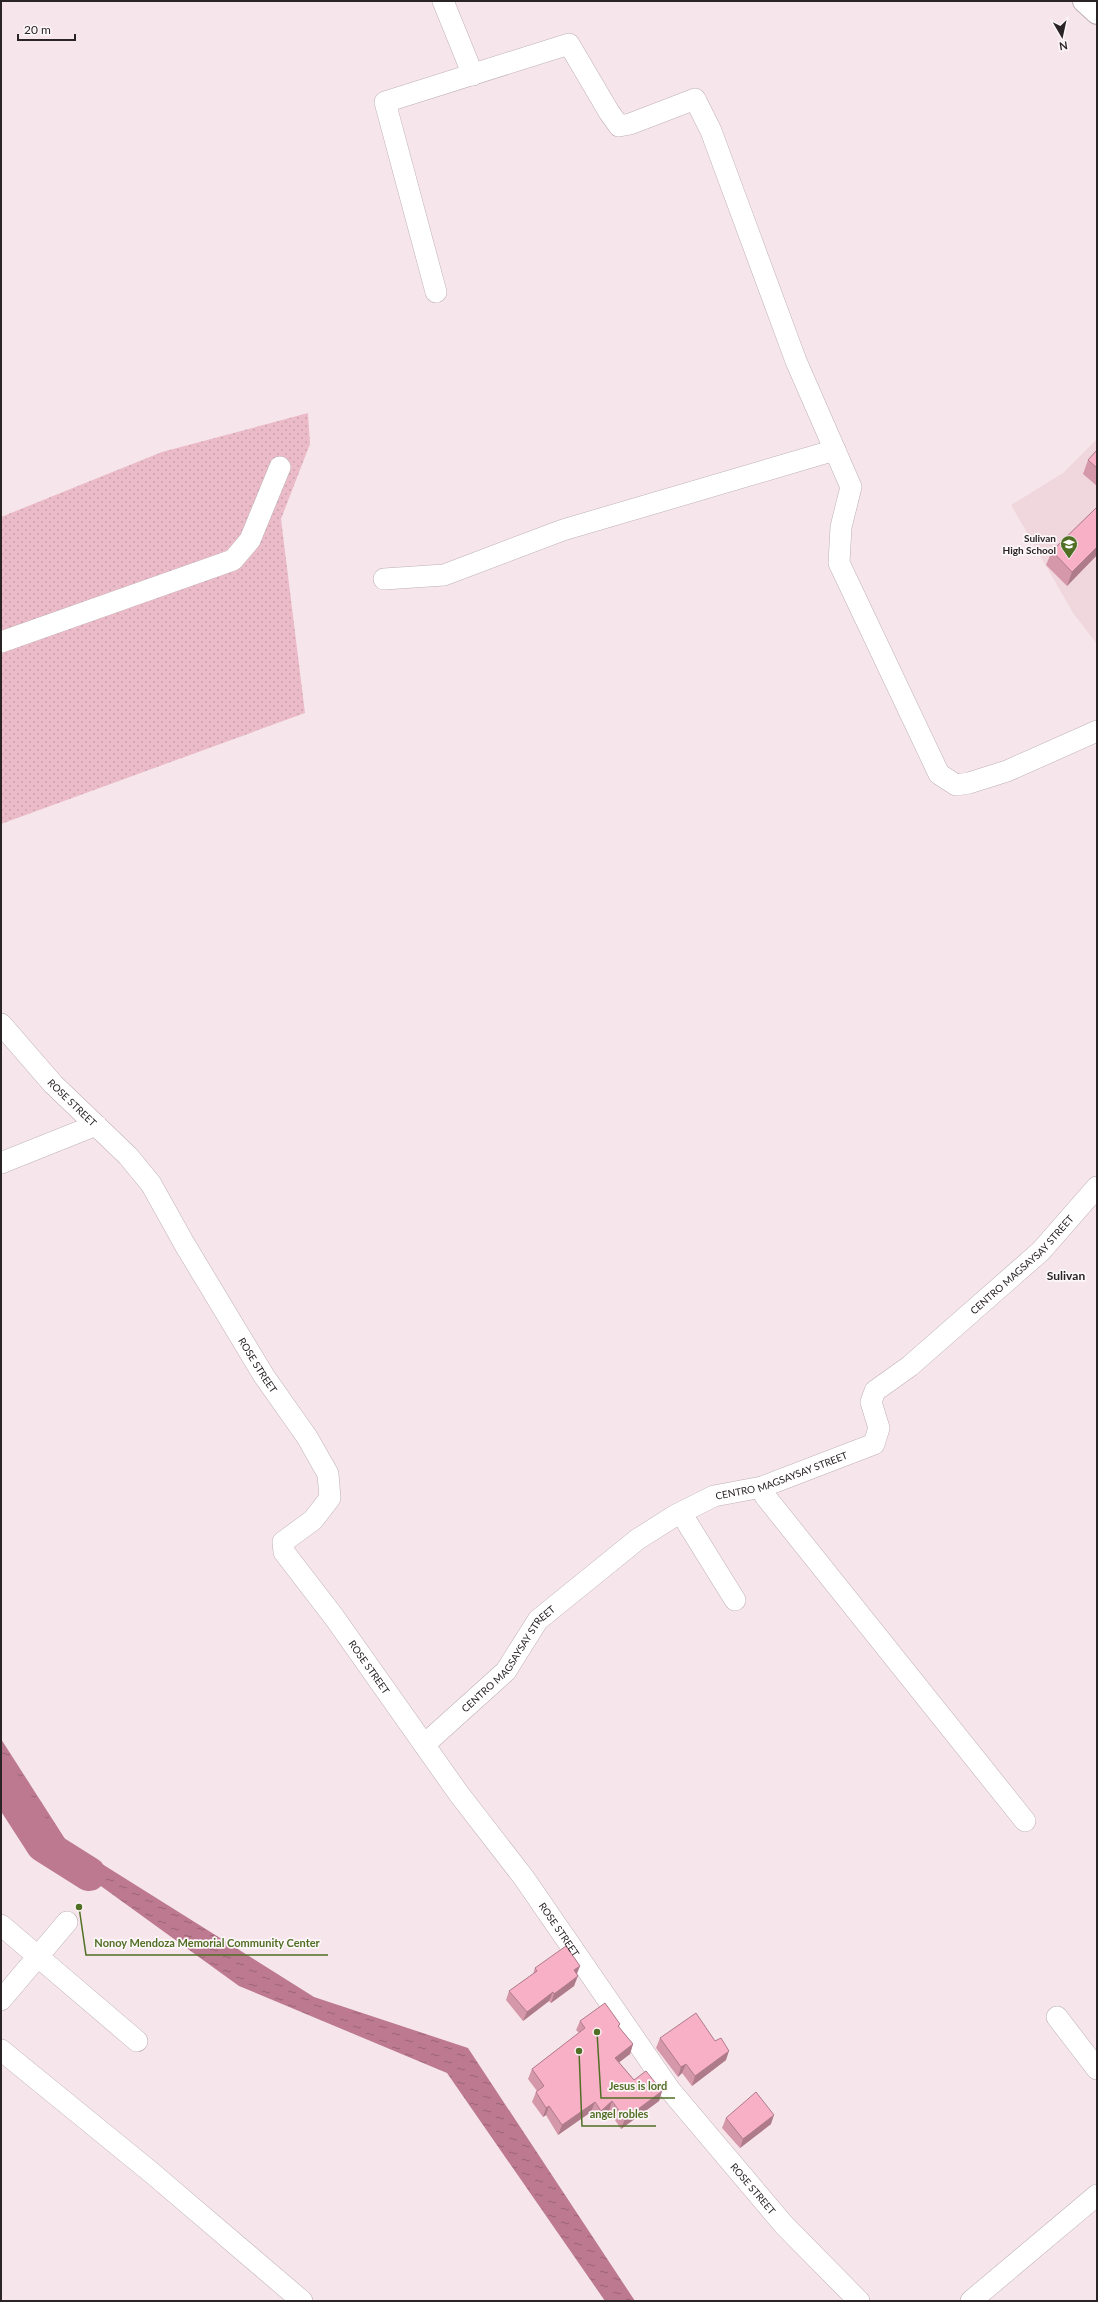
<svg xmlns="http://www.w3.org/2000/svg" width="1098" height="2302" viewBox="0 0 1098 2302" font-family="Lato,sans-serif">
	<defs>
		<pattern id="grass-dots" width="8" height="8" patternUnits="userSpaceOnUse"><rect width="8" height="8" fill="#ebbbc9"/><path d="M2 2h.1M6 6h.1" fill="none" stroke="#caa1ac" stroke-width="1.8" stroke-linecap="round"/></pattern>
		<pattern id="water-ripples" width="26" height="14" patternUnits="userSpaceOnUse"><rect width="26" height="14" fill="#bd798f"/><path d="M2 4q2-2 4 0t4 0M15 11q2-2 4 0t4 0" fill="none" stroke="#9a6375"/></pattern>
	</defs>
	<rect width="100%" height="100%" fill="#f6e6eb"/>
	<path fill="#f0d7de" d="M1097,439V644L1073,613L1011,505L1063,473Z"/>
	<path fill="url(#grass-dots)" d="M308,413L310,444L281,519L305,713L1,824V651L234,567L244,535L227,553L1,633V517L162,452Z"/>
	<path fill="url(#water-ripples)" d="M1,1739L67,1842L314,1997L468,2048L635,2301H605L447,2073L239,1986L22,1829L1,1804Z"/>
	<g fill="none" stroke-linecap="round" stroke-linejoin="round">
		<path stroke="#bd798f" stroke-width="34" d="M1,1780L43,1845L89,1874"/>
		<g stroke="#bfb0b4" stroke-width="22">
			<g id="minor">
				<path d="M443,1L473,75"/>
				<path d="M436,292L385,102L569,44L609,112L619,126L630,124L695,99L711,131L796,361L851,487L841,527L839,563L939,774L956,785L969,783L1007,771L1097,731"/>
				<path d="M384,579L444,575L563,530L835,450"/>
				<path d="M1,642L233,560L250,540L280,467"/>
				<path id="s1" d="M1,1024L53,1084L128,1156L151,1184L185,1245L264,1376L307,1437L328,1474L330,1498L313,1520L283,1542L284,1552L334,1617L459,1794L524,1878L670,2090L784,2225L859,2301"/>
				<path d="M1,1163L96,1125"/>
				<path d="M762,1487L765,1496L1025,1821"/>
				<path d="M681,1513L735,1600"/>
				<path id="s2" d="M425,1744L506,1671L538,1620L638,1539L676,1515L714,1496L762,1487L874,1444L879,1428L871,1402L875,1391L910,1366L1041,1251L1097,1187"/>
				<path d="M1,1925L137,2041"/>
				<path d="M1,2000L67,1922"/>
				<path d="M1057,2017L1097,2069"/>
				<path d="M1,2050L152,2173L302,2301"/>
				<path d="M971,2301L1097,2195"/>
			</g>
		</g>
		<g stroke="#bfb0b4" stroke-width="24">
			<path id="major" d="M1084,1L1097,13"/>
		</g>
		<use href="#minor" stroke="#fff" stroke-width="21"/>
		<use href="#major" stroke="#fff" stroke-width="22"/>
	</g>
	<path fill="#d597aa" d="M1097,450V486L1083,474L1088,460Z
		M1097,507V555L1067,586L1046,565L1052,551Z
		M580,1966L577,1974L574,1986L551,2003L549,2001L523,2021L506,2000L509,1991L533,1974L535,1968Z
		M580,2021L620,2024L619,2027L633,2044L630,2054L619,2062L634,2080L662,2091L659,2101L621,2129L609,2111L598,2120L591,2112L558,2135L546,2115L543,2117L532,2102L536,2092L537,2091L528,2079L532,2069L579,2033L576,2030Z
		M660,2038L715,2041L726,2060L692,2086L682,2073L678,2077L656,2048Z
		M726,2118L771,2124L740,2148L722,2128Z"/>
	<path fill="#ae7b8b" d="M1097,547V555L1067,586L1072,572Z
		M580,1966L576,1975L574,1970Z
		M578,1976L574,1986L551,2003L554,1994Z
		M553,1992L549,2001L523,2021L527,2012Z
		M633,2044L630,2054L612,2068L615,2058Z
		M729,2051L726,2060L692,2086L695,2076Z
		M686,2064L682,2073L678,2077L681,2067Z
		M662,2091L659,2101L621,2129L625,2119Z
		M612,2101L609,2111L598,2120L601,2111Z
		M595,2102L591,2112L558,2135L562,2125Z
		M549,2106L546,2115L543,2117L546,2108Z
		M774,2115L771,2124L740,2148L743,2139Z"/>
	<path fill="#f8b0c6" stroke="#ae7b8b" d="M1097,450V468L1088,460Z
		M1097,507V547L1072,572L1052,551Z
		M566,1946L580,1966L574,1970L578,1976L554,1994L553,1992L527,2012L509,1991L537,1971L535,1968Z
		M605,2003L620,2024L618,2026L633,2044L615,2058L634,2080L646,2071L662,2091L625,2119L612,2101L601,2111L595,2102L562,2125L549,2106L546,2108L536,2092L544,2086L532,2069L585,2028L580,2021Z
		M696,2013L715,2041L721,2038L729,2051L695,2076L686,2064L681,2067L660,2038Z
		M756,2092L774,2115L743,2139L726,2118Z"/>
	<defs>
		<g id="school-pin" transform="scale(0.9)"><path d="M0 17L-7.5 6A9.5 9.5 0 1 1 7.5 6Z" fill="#506f25" stroke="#fdf6f8"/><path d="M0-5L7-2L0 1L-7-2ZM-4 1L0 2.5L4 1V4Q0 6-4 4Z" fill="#fff"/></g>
	</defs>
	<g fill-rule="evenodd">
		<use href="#school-pin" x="1069" y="544"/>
	</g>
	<g text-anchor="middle" stroke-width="3.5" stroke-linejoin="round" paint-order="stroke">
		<g font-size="10" font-weight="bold" fill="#2a2426" stroke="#fdf6f8" text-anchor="end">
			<text x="1056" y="542">Sulivan<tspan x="1056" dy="12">High School</tspan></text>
		</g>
		<g font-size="10" fill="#2a2426" stroke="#fdf6f8">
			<text dy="4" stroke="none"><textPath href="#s1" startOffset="106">ROSE STREET</textPath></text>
			<text dy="4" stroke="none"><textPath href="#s2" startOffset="804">CENTRO MAGSAYSAY STREET</textPath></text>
			<text dy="4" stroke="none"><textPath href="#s1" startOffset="430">ROSE STREET</textPath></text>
			<text dy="4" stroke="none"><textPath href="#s2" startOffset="456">CENTRO MAGSAYSAY STREET</textPath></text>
			<text dy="4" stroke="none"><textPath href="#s2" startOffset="120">CENTRO MAGSAYSAY STREET</textPath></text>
			<text dy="4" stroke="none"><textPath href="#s1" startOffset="802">ROSE STREET</textPath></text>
			<text dy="4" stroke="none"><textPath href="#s1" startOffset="1126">ROSE STREET</textPath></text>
			<text dy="4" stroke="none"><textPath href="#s1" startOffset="1450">ROSE STREET</textPath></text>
		</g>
		<g font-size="12" font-weight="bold" fill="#2a2426" stroke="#fdf6f8">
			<text x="1066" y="1280">Sulivan</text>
		</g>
	</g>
	<path fill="none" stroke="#506f25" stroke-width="1.5" d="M79 1907L86 1955H328M597 2032L601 2098H675M579 2051L582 2126H656"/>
	<g fill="#506f25" stroke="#fdf6f8" stroke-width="1.5">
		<circle cx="79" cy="1907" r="4"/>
		<circle cx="597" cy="2032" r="4"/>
		<circle cx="579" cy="2051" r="4"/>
	</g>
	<g font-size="11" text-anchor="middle" font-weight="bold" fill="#506f25" stroke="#fdf6f8" stroke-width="3.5" stroke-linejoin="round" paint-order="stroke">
		<text x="207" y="1947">Nonoy Mendoza Memorial Community Center</text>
		<text x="638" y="2090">Jesus is lord</text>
		<text x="619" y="2118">angel robles</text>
	</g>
	<rect width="1098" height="2302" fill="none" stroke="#2a2426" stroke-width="4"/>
	<g transform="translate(1062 36) rotate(171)" stroke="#fdf6f8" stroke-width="3" paint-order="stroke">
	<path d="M0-3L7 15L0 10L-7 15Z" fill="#2a2426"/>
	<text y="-6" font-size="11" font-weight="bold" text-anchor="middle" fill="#2a2426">N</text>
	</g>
	<path d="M18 34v6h57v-6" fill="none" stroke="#2a2426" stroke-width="2"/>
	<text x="24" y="34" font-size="12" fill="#2a2426" stroke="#fdf6f8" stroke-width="3" paint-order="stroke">20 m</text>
</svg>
